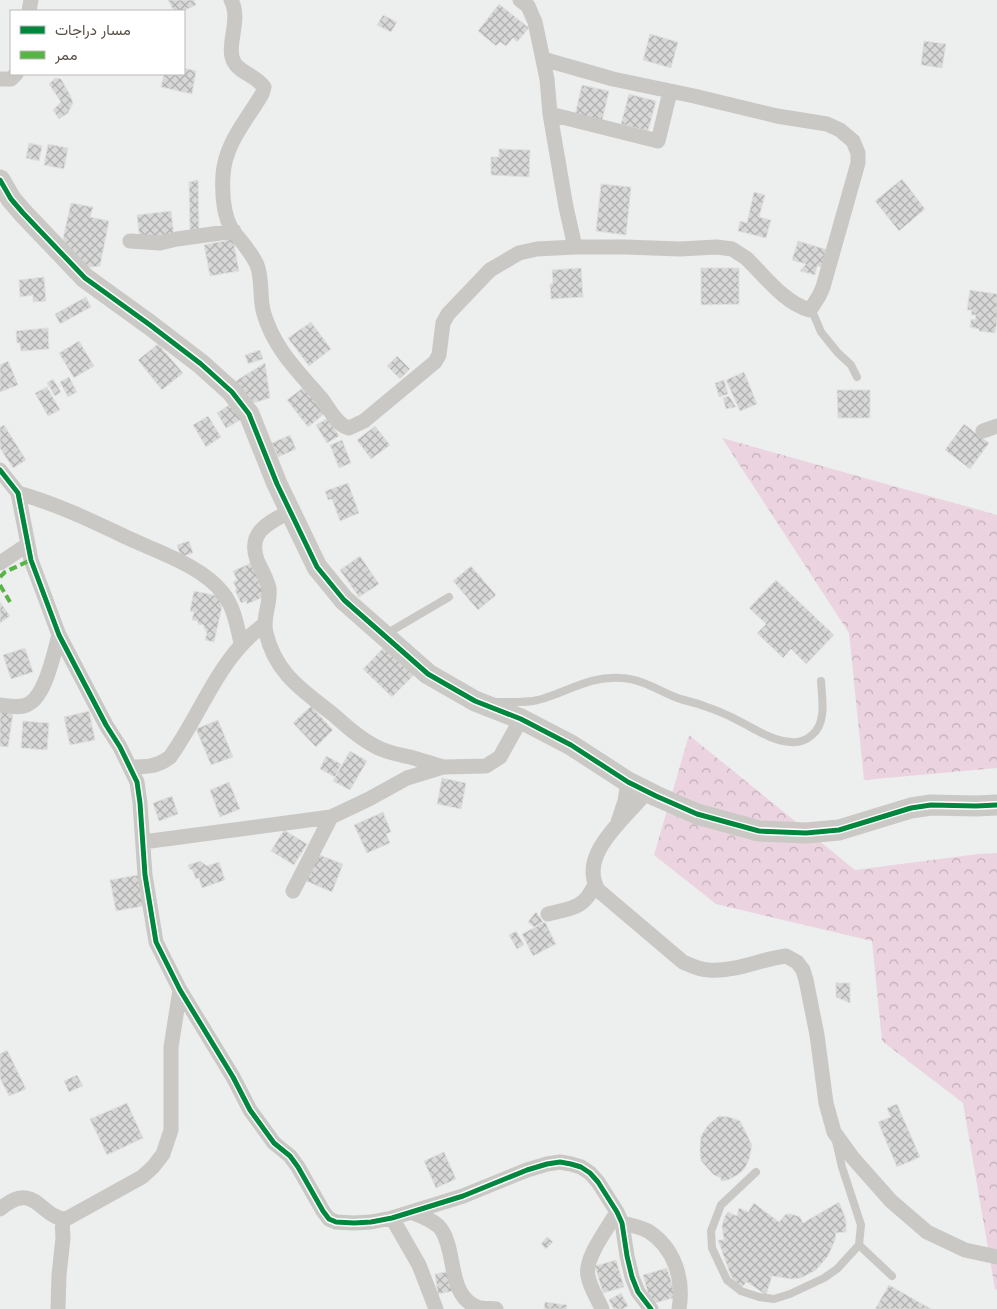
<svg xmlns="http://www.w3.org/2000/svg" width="997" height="1309" viewBox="0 0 997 1309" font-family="Inter,Vazirmatn,sans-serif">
	<defs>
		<pattern id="forest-crowns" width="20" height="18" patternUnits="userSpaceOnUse" patternTransform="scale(1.25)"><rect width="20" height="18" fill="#ebd4e0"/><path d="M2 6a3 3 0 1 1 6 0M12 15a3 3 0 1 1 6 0" fill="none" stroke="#c1aeb7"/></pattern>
		<pattern id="building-cross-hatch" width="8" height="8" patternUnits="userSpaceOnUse" patternTransform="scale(1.25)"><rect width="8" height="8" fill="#d6d7d6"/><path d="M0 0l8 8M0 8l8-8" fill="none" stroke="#b0b1af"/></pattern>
	</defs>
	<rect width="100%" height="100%" fill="#edeeee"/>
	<path fill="url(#forest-crowns)" d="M722,438L997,515V768L864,780L849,633Z
		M689,735L855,870L978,854L997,853V1290L995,1289L963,1103L882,1041L872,941L716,904L654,855Z"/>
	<path fill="url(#building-cross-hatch)" stroke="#e0e0df" d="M168,0H194L196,5L183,11H174Z
		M499,4L529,28L517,42L513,38L506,46L500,42L496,46L478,31Z
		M383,15L397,22L391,32L377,25Z
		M650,34L678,42L671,68L643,60Z
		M924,41L946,44L942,68L921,65Z
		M184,68L196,71L192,94L161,87L164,74H184Z
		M55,78L61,79L70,95L73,103L68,113L59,119L53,110L61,102L49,84Z
		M582,85L609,91L602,121L575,115Z
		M629,94L656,101L648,131L621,124Z
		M29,143L42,146L39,161L26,158Z
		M48,144L68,148L64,169L44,165Z
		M499,149L530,150L529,177L491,175V157H499Z
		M902,179L925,209L899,231L875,201Z
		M198,180L199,230H190L189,182Z
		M601,184L631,187L626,235L596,231Z
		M754,192L765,195L759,217L771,220L766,238L738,231L740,221L747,223Z
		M71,203L93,207L90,217L109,221L100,266L80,268L63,239Z
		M171,211L174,236L140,240L137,215Z
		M233,239L239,271L210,276L204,245Z
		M798,241L828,250L823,267L817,266L815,275L800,271L806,264L792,260Z
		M581,268L583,297L551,299L550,284H553L552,270Z
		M701,268H739V304L701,305Z
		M44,277L46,301L33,302V295L20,297L19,280Z
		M970,290L997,294V322L995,333L979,331V329L970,327L971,319L975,320L976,315H971L972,310H967Z
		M86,297L91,307L60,324L55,314Z
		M311,322L331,349L309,366L288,338Z
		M48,328L49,349L21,351L20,343H17L16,331Z
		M79,341L94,366L74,378L59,353Z
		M158,344L183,373L162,390L138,360Z
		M260,350L263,359L248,364L245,355Z
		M397,356L410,369L400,379L387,366Z
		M8,361L18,385L0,392V365Z
		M265,363L270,398L253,403L234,382Z
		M744,372L757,404L740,411L726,380Z
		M69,377L77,392L68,397L60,382Z
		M53,379L61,392L55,396L47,383Z
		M724,380L728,394L719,397L715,383Z
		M47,387L60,410L48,416L35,393Z
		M304,387L324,414L308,427L287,400Z
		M837,390H870V418H838Z
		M729,396L736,407L726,409L723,398Z
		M232,403L242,419L226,428L217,413Z
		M208,416L221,437L206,447L193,425Z
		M328,418L339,436L327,443L316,425Z
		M964,424L989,443L970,469L945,450Z
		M4,425L26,460L13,468L0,448V427Z
		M375,426L390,445L371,459L357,440Z
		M290,435L296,449L278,457L272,443Z
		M342,440L351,463L339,468L330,445Z
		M348,483L359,513L340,521L332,499L328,500L325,491Z
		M189,541L193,553L181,557L177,545Z
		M360,556L379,584L359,597L340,570Z
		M251,563L266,596L247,604L246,601L241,603L235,590L237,589L233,582L237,580L233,571Z
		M471,566L496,595L478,610L453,581Z
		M776,580L834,635L806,664L791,649L783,658L757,633L766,624L749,608Z
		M194,591L224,597L214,642L205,640L207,632H206V629H204V625L198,624V621L192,620L194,612L190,611Z
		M0,602L10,616L0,623Z
		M386,645L415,674L392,697L363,669Z
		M25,648L33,672L11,679L3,655Z
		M311,706L333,730L316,747L293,723Z
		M0,711L13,713L8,747L0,746Z
		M89,711L95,740L70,745L64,717Z
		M218,720L233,757L211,765L196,729Z
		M23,721L49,723L47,750L21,748Z
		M350,751L367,761L350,790L333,781Z
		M326,756L341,764L335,777L320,769Z
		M442,778L466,783L461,809L437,804Z
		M229,782L240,809L220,817L210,790Z
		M172,796L178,814L159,821L153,803Z
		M383,812L391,832L386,834L390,843L367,853L354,825Z
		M284,830L307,844L294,865L271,851Z
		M317,854L343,864L332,892L306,881Z
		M200,861L207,866L219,862L225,880L202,888L199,878L196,879L192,869L190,870L188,865Z
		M138,875L143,906L116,911L110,880Z
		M536,912L543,922L534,927L528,922Z
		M545,922L556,944L533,956L522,934Z
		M516,931L524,945L517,949L509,935Z
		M836,983H850V1003L836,997Z
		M7,1050L26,1089L9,1096L0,1078V1054Z
		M77,1075L83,1086L69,1092L64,1081Z
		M127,1103L143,1138L107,1155L90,1119Z
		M897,1104L920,1157L897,1167L878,1122L891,1117L887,1108Z
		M719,1116L729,1117L740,1121L752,1145L749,1159L745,1168L739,1174L728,1180L721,1181V1178L714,1175L701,1161L700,1149L701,1136L708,1125Z
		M444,1152L456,1179L436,1188L424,1161Z
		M839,1202L846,1220V1232L836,1233L835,1240L828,1256L816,1270L801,1278L791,1279L772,1276L766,1295L747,1282L741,1288L731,1276L718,1240H724L722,1226L725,1216L728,1212L737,1216L739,1208L748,1212L754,1203L779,1222L786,1214H792L800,1217L803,1223Z
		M547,1237L553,1242L546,1249L541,1244Z
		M616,1260L624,1287L603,1293L595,1266Z
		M667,1268L676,1297L651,1304L643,1275Z
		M450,1271L453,1291L438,1294L435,1274Z
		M889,1285L931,1309H875Z
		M621,1293L628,1306L623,1309H614L609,1300Z
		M545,1302L567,1305L566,1309H544Z"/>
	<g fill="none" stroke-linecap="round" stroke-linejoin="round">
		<path stroke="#c9c8c5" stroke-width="8" d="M810,310L813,313L821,332L838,353L851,365L857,377
			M386,634L449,597
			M497,702C510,702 525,703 538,700C568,692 590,675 622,678C641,679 658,690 675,697C684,701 695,702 704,706C716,710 728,715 739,721C755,729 772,741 791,742C798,743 807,740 812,735C827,723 822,698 821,681
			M756,1172L721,1205L711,1231L712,1248L727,1280L741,1291L759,1297L774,1299L790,1294L824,1278L837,1269L859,1245L861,1225L842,1167L836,1141
			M859,1245L892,1276"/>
		<path stroke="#c9c8c5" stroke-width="15" d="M231,0C242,20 225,46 234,62C239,72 255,75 264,87L262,94C247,120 225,143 223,175C222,192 223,213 231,228C240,241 251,251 257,265C263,280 259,298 264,314C275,350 298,371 321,398C329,408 337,426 349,428L364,421L435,362L439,355L443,323L448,314L490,270L519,253L537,249L575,247L566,207L550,114L547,79L535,22L528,6L520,0
			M29,11L31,0
			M543,59L613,79L694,96L777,116L827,124L840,130L853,141L858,153V163L823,287L819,296L810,310C784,303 765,276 746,258L732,249L717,247L680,249L625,247H575
			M0,79H11L16,74
			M550,114L658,141L670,92
			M130,241L160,243L177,239L234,231
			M983,431L997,426
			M0,470L18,493L31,560L59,635L106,725L120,747L137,782L140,803L145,875L156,942L180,990L233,1077L250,1110L274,1143L290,1156L298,1167L323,1211L329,1219L336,1222L354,1223L371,1222L392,1218L463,1196L527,1170L547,1164L560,1162L571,1164L581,1167L590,1173L598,1182L617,1212L622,1223L627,1256L632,1277L638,1292L651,1309
			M18,493C57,504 92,521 128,538C158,552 202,566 223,593C234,607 237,626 241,643
			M291,511C270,522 247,531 257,560C261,569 267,579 269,588C271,603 262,618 266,633C276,675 304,691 335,716C348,728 364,742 381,749C390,753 400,755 410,757C421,760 432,764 443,767
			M0,563L27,545
			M0,705C10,706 22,709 30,703C46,693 54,653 59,635
			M130,767C146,767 157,767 170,757C202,713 219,656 265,624
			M647,791C628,817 577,853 598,890L683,962C692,966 700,970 709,970C735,972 761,959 786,956L797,962L803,970L806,980L817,1035L826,1103L834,1132L852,1157L891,1201L927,1232L965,1250L997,1257
			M618,822L625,801L628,782
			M143,842L331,817L369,799L407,778L443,767L486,766L500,757L521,719
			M293,891L331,817
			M548,914C572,908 584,909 595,884
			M0,1209C35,1179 40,1218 66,1219L142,1177L153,1167L163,1154L171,1130V1047L180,990
			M411,1212C421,1216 434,1220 441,1229C457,1252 447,1295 477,1307C483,1309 490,1308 496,1309
			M392,1218L419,1265L436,1309
			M622,1223C631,1225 640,1227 648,1231C675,1248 684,1280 679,1309
			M58,1309L59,1275L63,1238L62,1219
			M602,1309C598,1299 590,1288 588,1276C584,1258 608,1228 617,1212"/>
		<path stroke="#cac9c6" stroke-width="21" d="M0,180L11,199L23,213L85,278L150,325L201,364L232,392L249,414L277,484L317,567L344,600L428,674L475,701L521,719L571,745L628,782L656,796L697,814L759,831L806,833L839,830L911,808L931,805L976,806L997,805"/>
		<path stroke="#58b447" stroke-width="4" stroke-dasharray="8 4" stroke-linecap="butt" d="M0,577L5,572L31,560
			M0,585L10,602"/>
		<g stroke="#fff" stroke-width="8">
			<path id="cycleway" d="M0,180L11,199L23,213L85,278L150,325L201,364L232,392L249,414L277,484L317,567L344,600L428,674L475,701L521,719L571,745L628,782L656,796L697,814L759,831L806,833L839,830L911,808L931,805L976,806L997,805
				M0,470L18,493L31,560L59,635L106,725L120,747L137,782L140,803L145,875L156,942L180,990L233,1077L250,1110L274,1143L290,1156L298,1167L323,1211L329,1219L336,1222L354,1223L371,1222L392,1218L463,1196L527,1170L547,1164L560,1162L571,1164L581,1167L590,1173L598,1182L617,1212L622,1223L627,1256L632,1277L638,1292L651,1309"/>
		</g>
		<use href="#cycleway" stroke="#00873e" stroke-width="5"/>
	</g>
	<rect x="10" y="10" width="175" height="65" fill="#ffffff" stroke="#bcb9b5"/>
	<rect x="20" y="26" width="25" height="8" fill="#00873e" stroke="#bcb9b5"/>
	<text x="55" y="35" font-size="15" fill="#585147">مسار دراجات</text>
	<rect x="20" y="51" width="25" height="8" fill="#58b447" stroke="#bcb9b5"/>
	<text x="55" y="60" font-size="15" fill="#585147">ممر</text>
</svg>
